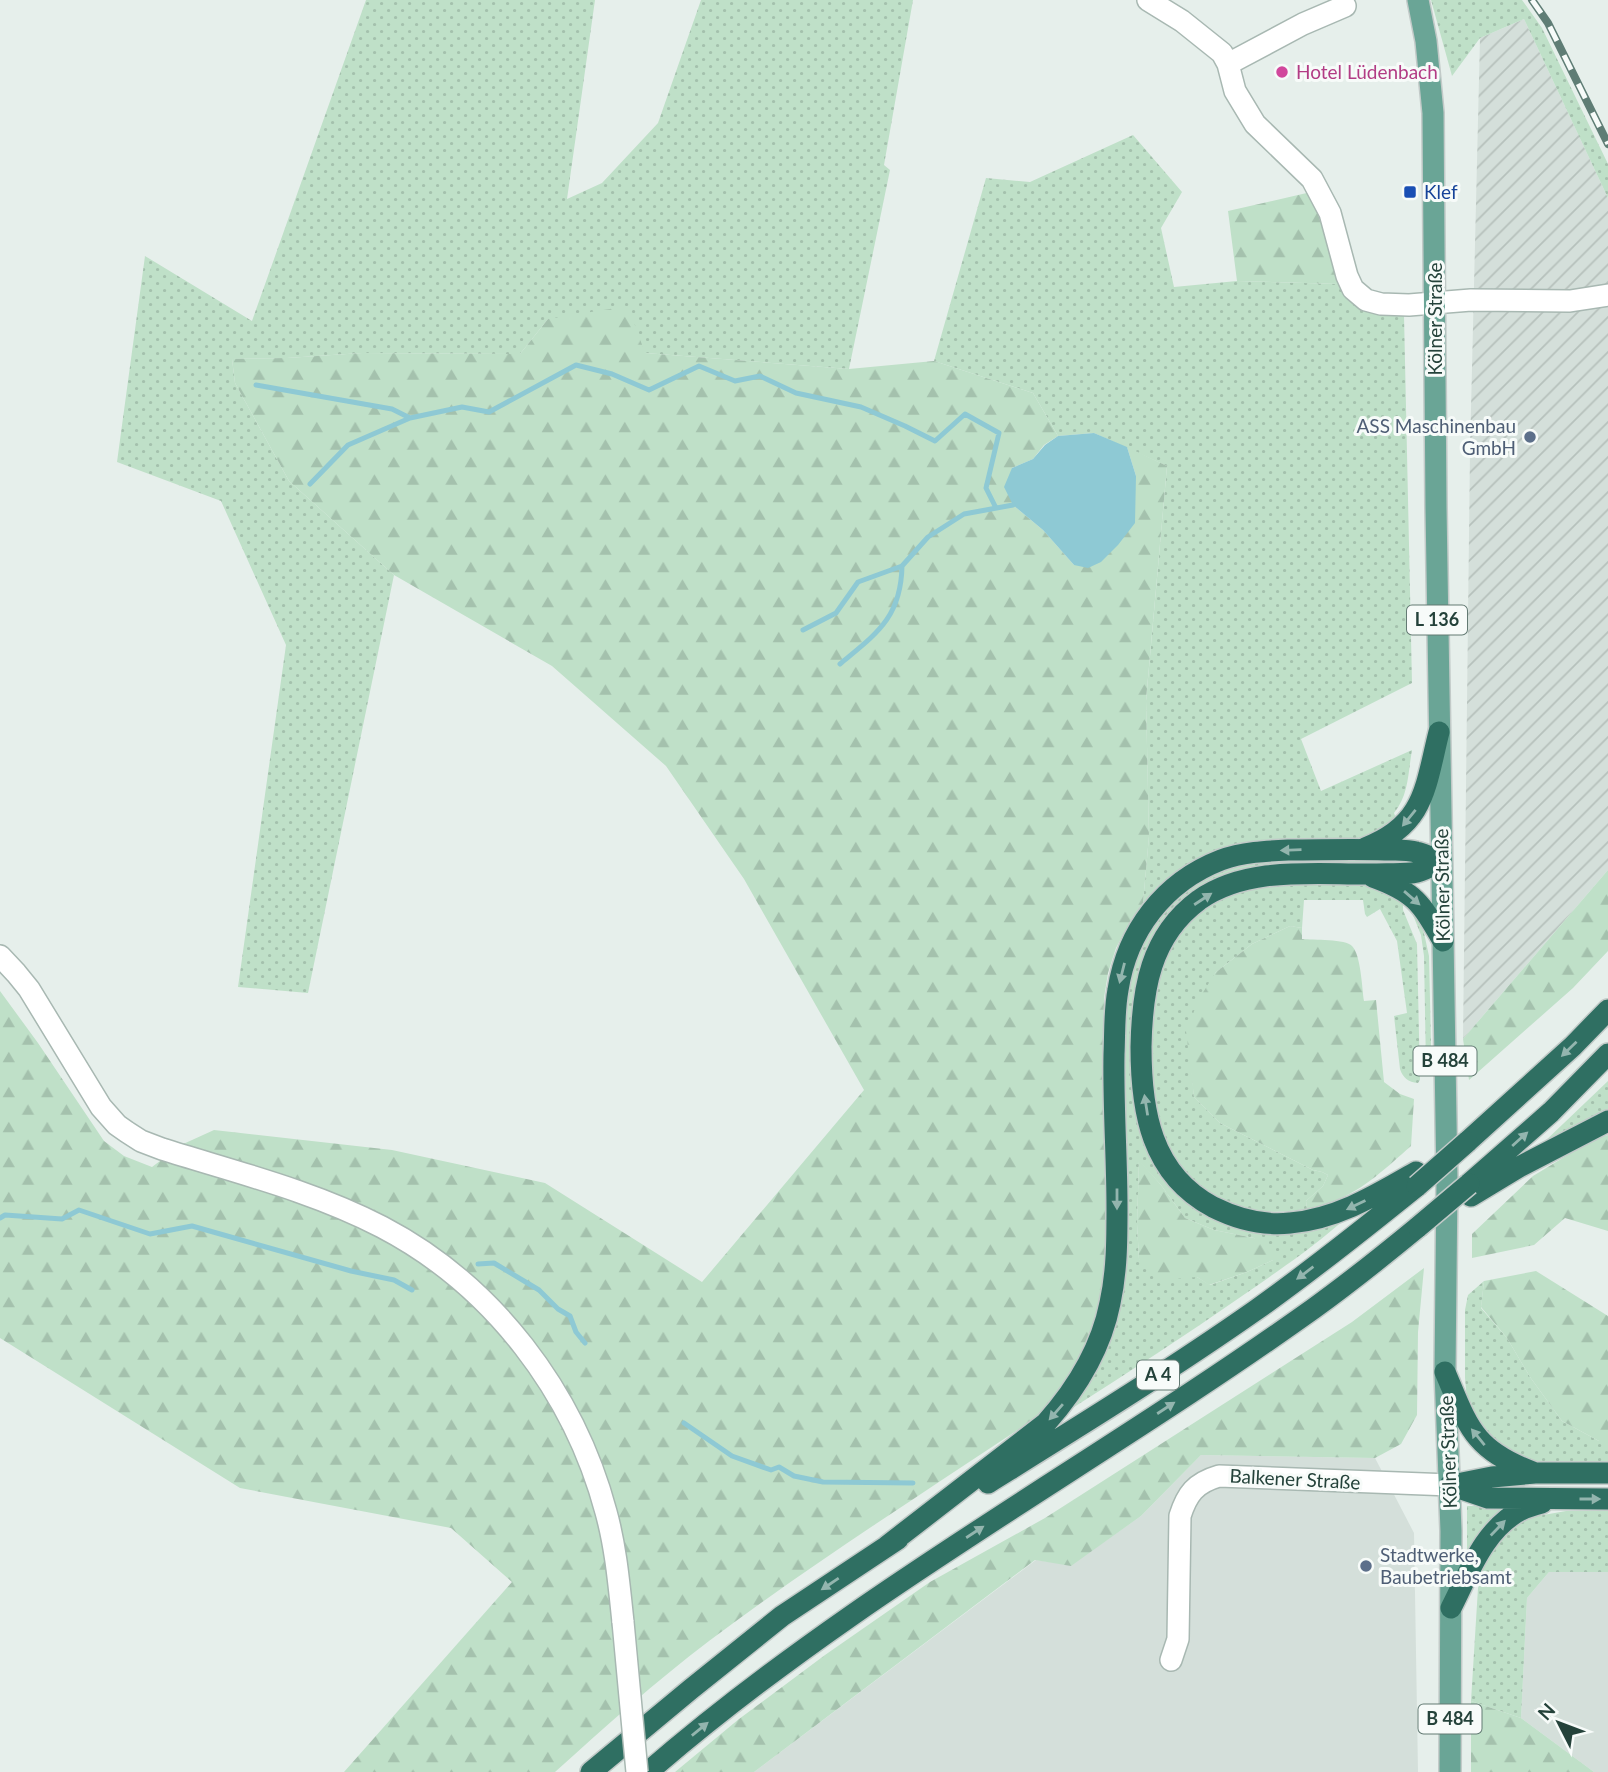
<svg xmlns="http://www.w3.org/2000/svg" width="1608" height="1772" viewBox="0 0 1608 1772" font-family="Lato,sans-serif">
	<defs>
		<pattern id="industrial-furrows" width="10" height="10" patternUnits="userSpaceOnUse" patternTransform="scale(1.75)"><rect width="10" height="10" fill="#d4dfda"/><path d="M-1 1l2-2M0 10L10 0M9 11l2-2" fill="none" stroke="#b6c1bc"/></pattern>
		<pattern id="grass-dots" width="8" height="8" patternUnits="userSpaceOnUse" patternTransform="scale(1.75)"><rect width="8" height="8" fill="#bfe0c8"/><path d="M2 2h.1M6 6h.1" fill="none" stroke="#a4c1ad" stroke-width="1.8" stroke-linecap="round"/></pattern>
		<pattern id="forest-firs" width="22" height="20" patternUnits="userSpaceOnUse" patternTransform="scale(1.75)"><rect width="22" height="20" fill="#bfe0c8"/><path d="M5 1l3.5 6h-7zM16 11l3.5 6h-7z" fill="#a4c1ad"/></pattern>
	</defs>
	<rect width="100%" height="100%" fill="#e6efeb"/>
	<path fill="#d4dfda" d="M1201,1455L1375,1458L1414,1533L1418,1772H754L1036,1560L1071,1565L1141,1516Z
		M1549,1572H1608V1772H1594L1521,1718L1527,1598Z"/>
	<path fill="url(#industrial-furrows)" d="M1524,19L1608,198V870L1463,1039L1470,451L1480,38Z"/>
	<path fill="url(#grass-dots)" fill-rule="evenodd" d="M366,0H595L567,199L602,183L658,123L701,0H913L884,165L890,170L849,369L645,353L548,319L520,354L362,353L287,358L232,359L235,383L289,481L394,575L308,993L238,987L286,645L221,501L117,462L145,256L252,321Z
		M1431,0H1522L1542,28L1608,164V198L1524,19L1480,38L1452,76Z
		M1133,135L1182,192L1161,228L1174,287L1237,281L1340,284L1404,315L1412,683L1301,739L1321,791L1412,750C1408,772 1409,795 1394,813L1397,821L1370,835L1353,839L1328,840L1180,871L1157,887L1143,903L1149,836L1146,701L1167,466L1094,433L1058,436L1033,393L934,361L986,178L1030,182Z
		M1411,858L1415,864L1260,868L1165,922L1137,1095L1205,1211L1346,1218C1314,1247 1278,1271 1242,1296C1186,1335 1129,1372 1071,1409L1100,1362L1127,981C1137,956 1148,926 1167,906C1171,901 1178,897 1184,893C1227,859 1273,860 1325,859C1354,859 1382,859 1411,858ZM1139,1161L1161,1185L1185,1218L1214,1230L1254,1238L1273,1260L1247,1272L1210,1285L1197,1277L1139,1259L1137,1224Z
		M1304,882L1354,883L1376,886L1403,902V910L1417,944L1420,1080L1418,1083C1408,1082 1403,1078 1400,1069L1394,1016L1407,1013L1397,941L1380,909L1367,917L1365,914L1363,900H1304L1302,928L1290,926L1252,944L1215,973L1191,1064L1194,1097L1220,1123L1313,1170L1322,1172L1328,1175L1323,1186L1306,1201L1307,1209C1291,1211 1276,1213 1260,1211C1227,1207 1195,1186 1176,1160C1164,1144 1157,1120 1154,1101C1150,1078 1151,1054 1152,1032C1154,985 1161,944 1199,913C1230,889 1267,885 1304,882Z
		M1416,913L1424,933L1429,956L1431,1044L1430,1072L1427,1076L1426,1067L1424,956L1421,935L1413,915Z
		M1608,1081V1115L1542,1144Z
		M1484,1281L1481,1308L1507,1338L1530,1377L1562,1421L1599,1441H1608V1465H1544L1524,1460L1489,1441L1467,1400L1465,1378V1310L1468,1295Z
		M1467,1506H1509L1467,1554Z
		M1566,1511H1608V1572H1549L1527,1598L1521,1718L1471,1701L1478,1588L1484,1560L1494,1541L1526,1518Z"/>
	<path fill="url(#forest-firs)" d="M1311,192L1340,284L1237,281L1228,211Z
		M628,306L645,353L849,369L934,361L1033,393L1058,436L1044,445L1033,459L1012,468L1013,505L1043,530L1074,565L1136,476L1127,447L1167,466L1146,700L1149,836L1143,903L1131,920L1116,948L1108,973L1104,998L1103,1081L1106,1235L1104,1276L1098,1305L1088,1341L1071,1373L1052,1401L1034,1419C925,1492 814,1562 709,1641C655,1682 605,1727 555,1772H344L512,1582L451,1528L240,1488L0,1338V991L38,1043L104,1141L124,1156L152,1167L181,1145L214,1130L392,1150L545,1183L702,1282L864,1090L744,879L666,766L552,666L394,575L289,481L235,383L232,359L287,358L362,353L520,354L548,319Z
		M1608,870V951L1573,988L1469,1080L1463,1039Z
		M1290,926L1302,928V939C1313,940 1346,939 1352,946C1361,955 1362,988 1364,1001L1376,1000L1384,1082L1400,1094L1414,1099L1411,1146C1388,1166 1364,1190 1334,1201C1326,1205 1316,1206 1307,1209L1306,1201L1323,1186L1328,1175L1322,1172L1313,1170L1220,1123L1194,1097L1186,1031L1199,999L1215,973L1252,944Z
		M1608,1135V1231L1565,1218L1534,1245L1472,1258V1234L1533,1176L1594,1139Z
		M1139,1160L1161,1185L1185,1218L1214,1230L1254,1238L1273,1249V1260L1247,1272L1209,1285L1197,1277L1163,1280L1139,1259L1137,1224Z
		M1424,1268L1418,1332L1417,1415L1401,1444L1375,1458L1201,1455L1141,1516L1071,1566L1035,1560L754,1772H675L739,1719L825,1655L930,1582L1045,1518L1352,1322Z
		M1536,1271L1608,1316V1441H1599L1562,1421L1530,1377L1507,1338L1481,1307L1484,1281Z
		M1471,1701L1521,1718L1594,1772H1471Z"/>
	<path fill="#8ec9d4" d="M1094,433L1127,447L1136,476L1135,523L1118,545L1101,562L1088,568L1074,565L1043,530L1013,505L1004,487L1012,468L1033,459L1045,445L1058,436Z"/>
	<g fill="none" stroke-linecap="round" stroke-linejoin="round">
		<path stroke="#8ec9d4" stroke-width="5" d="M256,385L392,409L410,418
			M310,484L348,445L410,418L462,407L489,412L576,365L612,374L649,390L699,366L735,381L760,376L796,393L861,407L905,426L935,441L965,414L999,433L986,488L996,508
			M803,630L836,613L858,582L902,566L928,537L964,514L1013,505
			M840,664C876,634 901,618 902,566
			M0,1218L5,1215L62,1219L79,1210L150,1234L192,1226L351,1271L394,1280L412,1290
			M478,1264L494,1263L539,1290L558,1309L570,1316L576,1332L585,1343
			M684,1423L732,1456L771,1470L779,1467L794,1476L823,1482L913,1483"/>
		<g stroke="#a8b8b2" stroke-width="24">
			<path id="minor" d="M1148,0L1182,21L1222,53L1228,64L1235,91L1255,124L1312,179L1330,213L1347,276L1353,289L1366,300L1381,304L1409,305L1471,300L1570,301L1608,295
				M1228,64L1303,24L1345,6
				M0,956L16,973L29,989L101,1107L117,1125L127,1132L141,1141L162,1149C235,1172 313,1191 382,1227C493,1285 574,1392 606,1512C616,1548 619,1585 623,1622
				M1171,1660L1178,1639L1180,1516C1187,1494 1195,1483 1219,1476L1450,1485"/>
		</g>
		<g stroke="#c2cac8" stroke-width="24">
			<path id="major" d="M1418,0L1426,41L1433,113L1436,508L1447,1181L1445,1372L1451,1531L1450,1772"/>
		</g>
		<g stroke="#c2cac8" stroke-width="24">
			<path id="highway" d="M1365,848C1425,825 1425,788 1439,732
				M1373,877C1415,892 1421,903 1443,941
				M1467,1142L1573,1046L1608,1010
				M1416,1172C1376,1195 1337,1219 1290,1223C1263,1226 1237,1219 1213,1207C1151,1174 1141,1111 1141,1047C1142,990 1150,936 1199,900C1249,865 1317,875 1375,874C1388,873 1404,875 1417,872C1425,870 1433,865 1441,861
				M1469,1184L1551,1112L1608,1054
				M1471,1196L1519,1167L1608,1121
				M1445,1372C1468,1426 1473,1450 1533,1472
				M988,1483C1078,1427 1169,1371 1256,1310C1311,1271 1365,1228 1417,1186
				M1450,1485L1488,1498L1608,1499
				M1452,1485L1492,1477L1535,1473H1608
				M887,1546L1046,1423C1077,1388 1101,1349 1110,1303C1117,1271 1117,1240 1117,1208C1117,1156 1113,1105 1114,1054C1115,1033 1114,1011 1118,990C1127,931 1164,882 1221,860C1243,852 1267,851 1289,850C1321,850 1353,849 1385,850C1395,850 1407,849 1416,852C1425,854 1433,858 1441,861
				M1451,1608C1469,1573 1484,1529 1521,1510C1528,1507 1535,1505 1542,1503
				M591,1772L691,1689L782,1616L898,1539
				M648,1772C853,1594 1093,1466 1313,1309C1349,1283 1384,1255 1418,1227"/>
		</g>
		<use href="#minor" stroke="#fff" stroke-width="21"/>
		<use href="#major" stroke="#6aa596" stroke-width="21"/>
		<use href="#highway" stroke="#2f6f62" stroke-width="21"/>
		<g stroke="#5f7d75" stroke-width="8">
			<path id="rail" d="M1532,0L1548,23L1608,144"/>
		</g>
		<use href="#rail" stroke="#f7fbf9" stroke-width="5" stroke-dasharray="16" stroke-linecap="butt"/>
		<g stroke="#a8b8b2" stroke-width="24" stroke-linecap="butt">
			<path id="minor-bridge" d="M623,1622L637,1772"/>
		</g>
		<g stroke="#c2cac8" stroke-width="24" stroke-linecap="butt">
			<path id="highway-bridge" d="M1417,1186L1467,1142
				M1418,1227L1469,1184"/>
		</g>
		<use href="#minor-bridge" stroke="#fff" stroke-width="21"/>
		<use href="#highway-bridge" stroke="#2f6f62" stroke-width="21"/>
	</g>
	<defs><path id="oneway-solid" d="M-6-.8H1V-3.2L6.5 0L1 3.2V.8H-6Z" transform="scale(1.75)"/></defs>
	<g fill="#93b5ae">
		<use href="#oneway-solid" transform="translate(1409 818) rotate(129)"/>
		<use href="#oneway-solid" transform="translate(1291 850) rotate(178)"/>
		<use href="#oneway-solid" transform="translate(1412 898) rotate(41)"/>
		<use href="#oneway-solid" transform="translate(1203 899) rotate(-33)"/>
		<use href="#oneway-solid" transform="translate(1122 973) rotate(104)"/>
		<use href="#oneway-solid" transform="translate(1569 1049) rotate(136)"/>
		<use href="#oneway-solid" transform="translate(1146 1105) rotate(-99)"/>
		<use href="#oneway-solid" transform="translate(1520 1139) rotate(-42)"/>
		<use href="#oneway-solid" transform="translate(1117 1199) rotate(90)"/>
		<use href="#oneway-solid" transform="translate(1356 1205) rotate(154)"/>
		<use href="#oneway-solid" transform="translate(1305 1273) rotate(143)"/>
		<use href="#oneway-solid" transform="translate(1166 1408) rotate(-33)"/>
		<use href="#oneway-solid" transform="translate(1056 1412) rotate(131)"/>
		<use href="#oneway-solid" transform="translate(1478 1437) rotate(-129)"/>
		<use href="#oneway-solid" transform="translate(1590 1499)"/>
		<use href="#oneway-solid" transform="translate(1498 1528) rotate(-46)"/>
		<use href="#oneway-solid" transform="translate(975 1532) rotate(-33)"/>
		<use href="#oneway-solid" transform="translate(830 1584) rotate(146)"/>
		<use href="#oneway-solid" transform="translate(700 1729) rotate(-39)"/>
	</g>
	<circle fill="#d1479c" stroke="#f7fbf9" stroke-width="2.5" cx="1282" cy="72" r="7"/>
	<rect fill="#1a4fb4" stroke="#f7fbf9" stroke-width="2.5" x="1403" y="185" width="14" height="14" rx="3.5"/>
	<g fill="#5c6f8a" stroke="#f7fbf9" stroke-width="2.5">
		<circle cx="1530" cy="437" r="7"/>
		<circle cx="1366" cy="1566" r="7"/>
	</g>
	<g text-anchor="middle" stroke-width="6" stroke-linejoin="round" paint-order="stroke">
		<g fill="#f7fbf9" stroke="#637a73" stroke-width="2">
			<rect x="1407" y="605.5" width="60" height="29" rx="5"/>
			<rect x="1413.5" y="1046.5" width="63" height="29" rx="5"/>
			<rect x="1137" y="1360.5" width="42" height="29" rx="5"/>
			<rect x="1418.5" y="1704.5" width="63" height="29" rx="5"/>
		</g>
		<g font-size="18" font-weight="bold" fill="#24423a">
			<text x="1437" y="626">L 136</text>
			<text x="1445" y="1067">B 484</text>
			<text x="1158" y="1381">A 4</text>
			<text x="1450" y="1725">B 484</text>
		</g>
		<g font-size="19" fill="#b23c85" stroke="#f7fbf9" text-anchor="start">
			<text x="1296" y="79">Hotel Lüdenbach</text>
		</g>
		<g font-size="19" fill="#164399" stroke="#f7fbf9" text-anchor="start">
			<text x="1424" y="199">Klef</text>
		</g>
		<g font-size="19" fill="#24423a" stroke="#f7fbf9">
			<text transform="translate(1435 319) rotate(-90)" y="7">Kölner Straße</text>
			<text transform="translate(1442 885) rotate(-91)" y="7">Kölner Straße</text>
			<text transform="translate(1448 1452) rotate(-92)" y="7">Kölner Straße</text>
			<text transform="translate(1295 1479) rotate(3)" y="7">Balkener Straße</text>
		</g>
		<g font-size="19" fill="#4e5e75" stroke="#f7fbf9" text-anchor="end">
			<text x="1516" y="433">ASS Maschinenbau<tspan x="1516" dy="22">GmbH</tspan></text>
			<text x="1380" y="1562" text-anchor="start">Stadtwerke,<tspan x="1380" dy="22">Baubetriebsamt</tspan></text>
		</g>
	</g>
	<g transform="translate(1559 1723) rotate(312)" stroke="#f7fbf9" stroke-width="5" paint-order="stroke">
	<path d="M0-5L12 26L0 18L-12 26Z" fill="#24423a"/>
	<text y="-10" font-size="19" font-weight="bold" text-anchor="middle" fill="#24423a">N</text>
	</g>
</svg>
